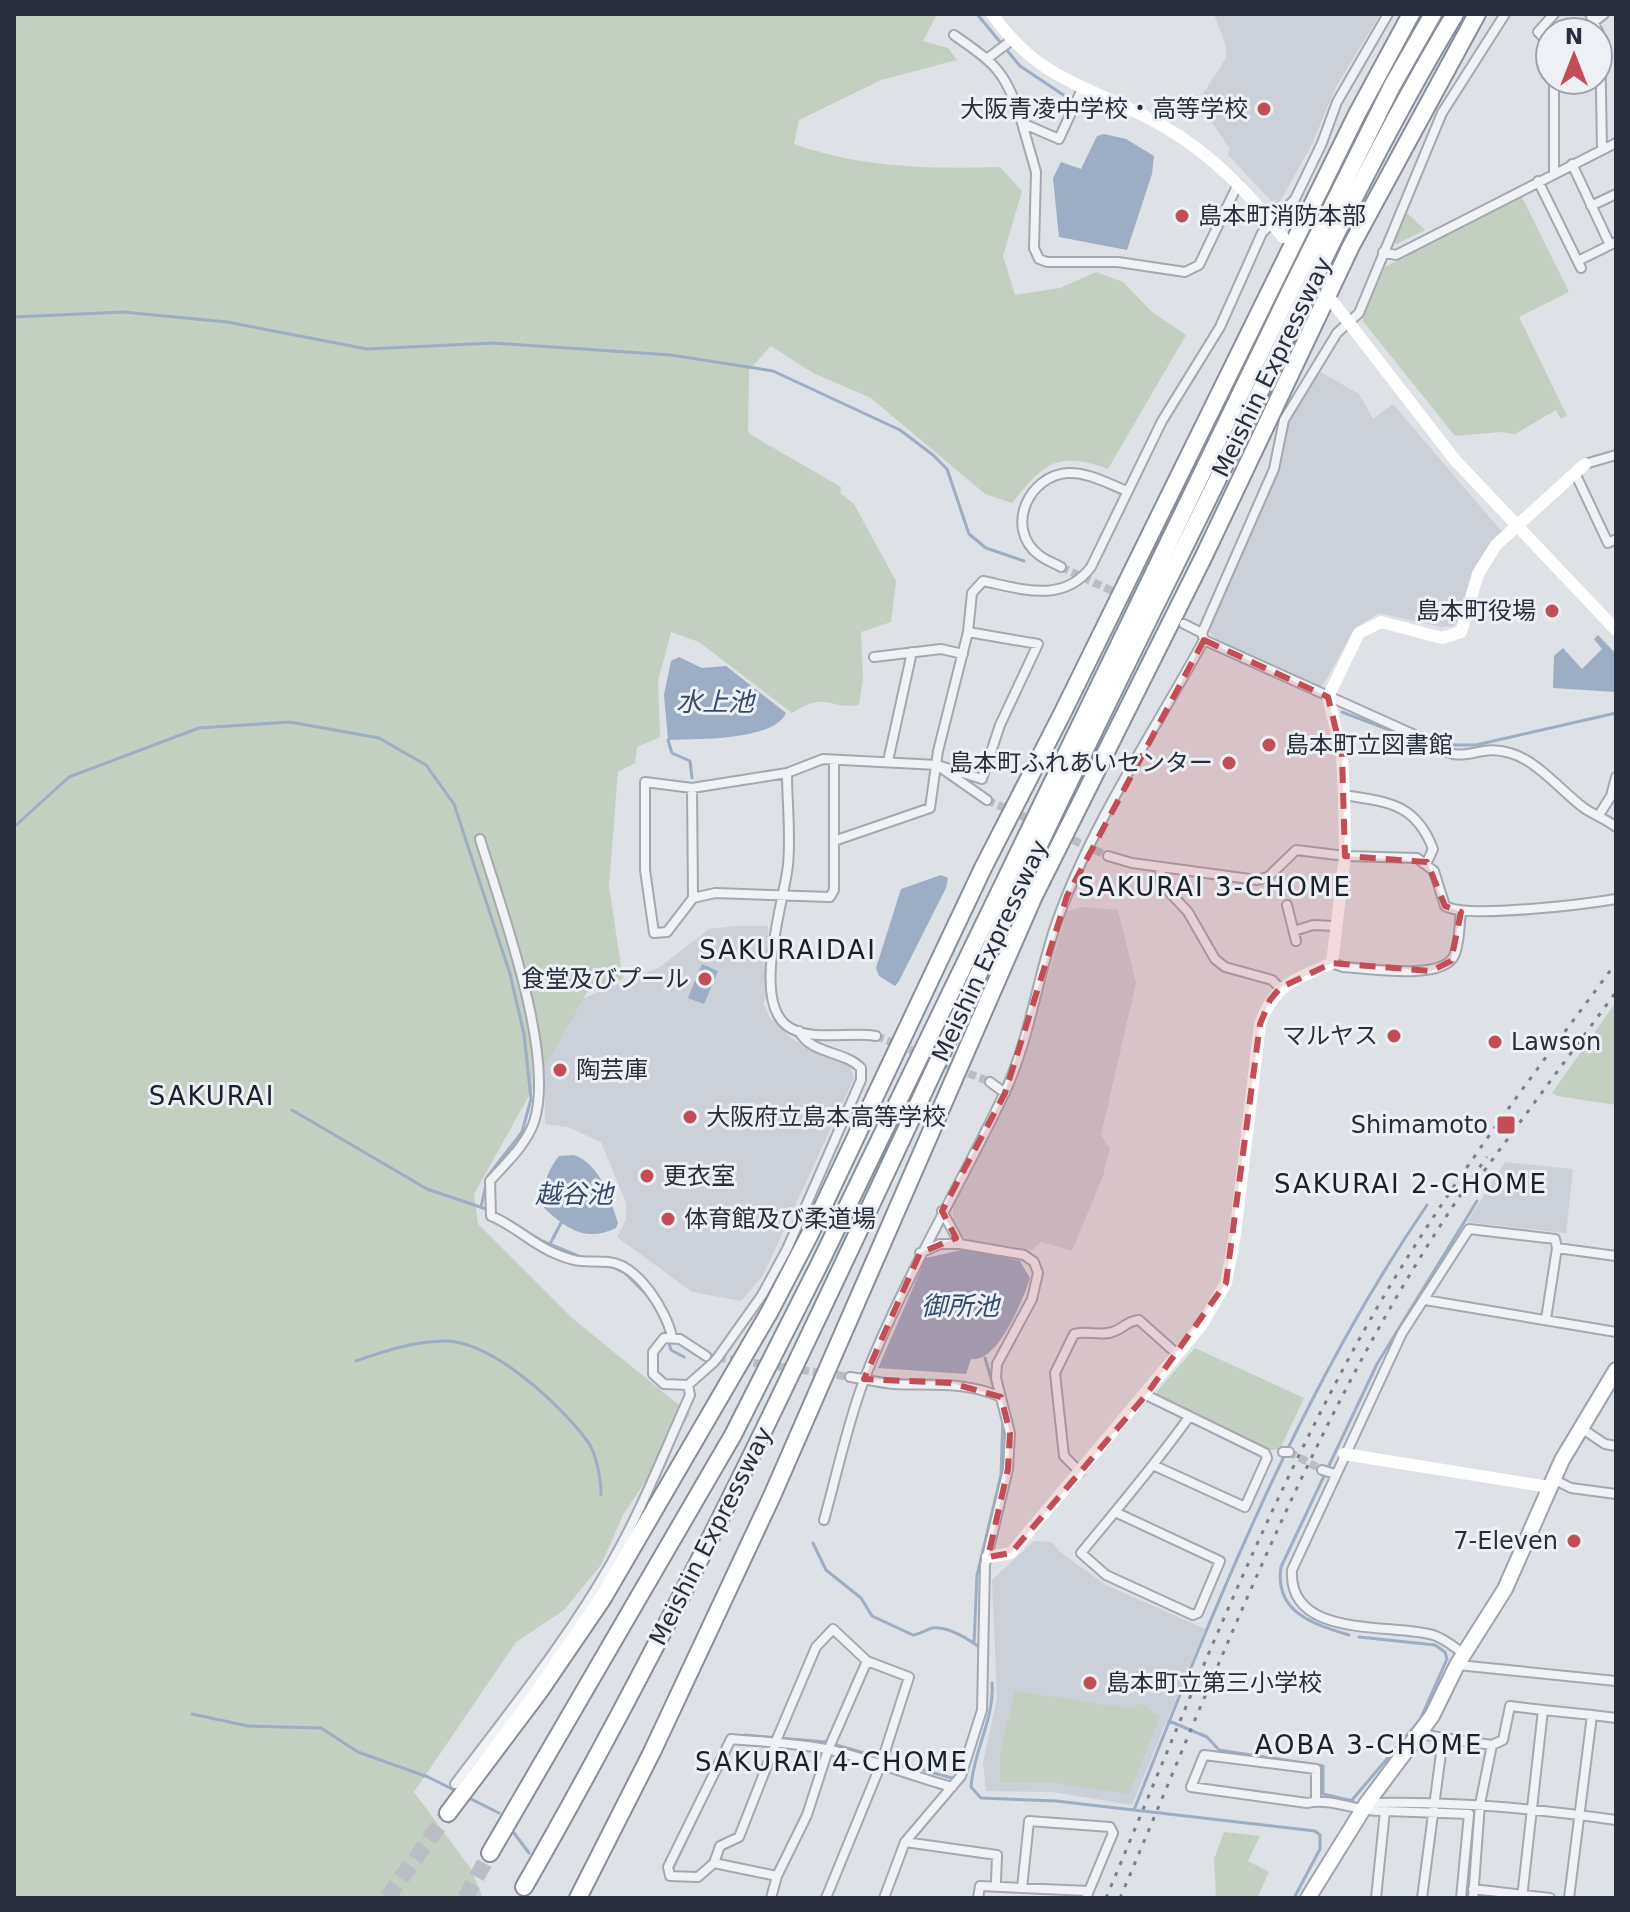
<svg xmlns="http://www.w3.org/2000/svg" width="1630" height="1912" viewBox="0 0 1630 1912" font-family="'DejaVu Sans','Noto Sans JP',sans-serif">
	<rect width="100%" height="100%" fill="#dee1e6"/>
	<path fill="#ccd0d8" d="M1214,14H1380L1336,87L1312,144L1277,207L1228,155L1230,149L1200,105L1199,100L1226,58V46Z
		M1319,371L1359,394L1373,419L1393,404L1502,532L1475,566L1458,622L1453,626L1441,627L1379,613L1355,628L1323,685L1319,687L1220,643L1207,630L1278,471L1288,420Z
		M1084,907L1118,910L1136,983L1101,1135L1110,1148L1103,1176L1072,1251L1041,1242L1032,1250L970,1240L960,1235L953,1224V1204L1018,1078L1067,911Z
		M735,926H768V996L763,1003L771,1020H777L788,1036L807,1048L850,1066L854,1078L763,1275L741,1301L692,1292L617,1237L626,1220V1203L601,1142L568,1127L545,1124V1048L565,1006L660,967L709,929Z
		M1505,1162L1573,1169L1566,1233L1467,1222Z
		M1034,1541L1052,1542L1060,1552L1106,1585L1205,1629L1132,1805L1053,1792L986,1791L983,1763L997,1698L992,1580Z"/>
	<path fill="#c3cfc0" d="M14,14H937L923,41L948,48L957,60L881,80L799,120L794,144C862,168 929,169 1000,167L1022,191L1003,256L1015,295L1060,288L1096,272L1123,282L1152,312L1186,335L1108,469C1056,450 1044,464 1012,503L985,494L871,398L813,373L771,346L749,370L748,433L841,487L840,493L854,504L896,581L891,622L861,632L863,678L859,705C828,710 828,690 792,713L699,642L671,632L658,681L660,737L637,747L635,763L618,772L609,886L623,979L587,992L474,1194L478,1224L572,1318L690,1414L623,1515L601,1565L564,1610L516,1642L414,1792L471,1869L483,1898H14Z
		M1522,197L1569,292L1519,317L1567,416L1561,419L1556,410L1515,434L1500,432L1455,436L1362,320L1385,267Z
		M1405,211L1425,230L1397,244L1393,241Z
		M1616,1002V1105L1557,1096L1552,1093Z
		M1195,1348L1304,1398L1280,1449L1270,1450L1157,1397V1391Z
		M1015,1691L1133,1709L1138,1703L1160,1716L1129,1794L1055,1783H1000V1753Z
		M1224,1832L1260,1836L1248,1861L1269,1872L1257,1898H1216L1214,1859Z"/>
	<path fill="#9cadc4" d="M1104,134L1126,139L1154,156L1152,174L1127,250L1059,237L1053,178L1061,162L1081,169L1097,136Z
		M1598,635L1616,654V692L1553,688L1554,656L1563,648L1582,669L1602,649L1594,639Z
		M679,657L702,668L726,666L786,713C774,741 696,739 668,740L664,695L671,661Z
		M941,875L948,878L946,888L899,981L895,986L879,976L876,968L901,889Z
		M702,964L718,971L704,1004L688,998Z
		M574,1155C600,1164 610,1198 618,1223L616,1228C585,1243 566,1228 544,1208C541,1189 547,1171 559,1156Z
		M966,1249L1020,1261L1030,1278C1023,1300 997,1364 971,1359L966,1374L878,1368L926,1258Z"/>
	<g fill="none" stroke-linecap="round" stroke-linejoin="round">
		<path stroke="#9cadc4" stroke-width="3" d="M977,14L1020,66L1071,100
			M14,317L123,312L227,322L367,349L493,343L671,355L773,371L900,430L933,455L947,469L969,534L986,548L1024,561
			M1342,712L1424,743
			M668,740L672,753L690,761L692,778
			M1439,745H1476L1616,713
			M14,827L69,777L199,728L290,722L379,738L426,765L454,804L510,974L524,1034L531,1099L522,1132L488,1176L481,1207
			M292,1110L427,1189L492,1211L542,1241L583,1258
			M550,1244L561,1223
			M613,1267L625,1273L650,1298
			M664,1325L671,1350L684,1357
			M985,1358L995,1392
			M356,1361C385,1351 414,1341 446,1341C493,1342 561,1405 588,1442C597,1455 601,1480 601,1495
			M813,1543L826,1570L861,1598L872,1616L913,1635C920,1634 926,1630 932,1628C950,1625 975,1644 988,1653
			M1349,1635C1313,1624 1274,1612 1281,1567L1377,1364L1477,1201
			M974,1643L977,1575L1001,1475L1003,1418
			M992,1683C995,1718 973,1752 971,1787L981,1798L1056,1801L1315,1831L1320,1835V1849L1294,1898
			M192,1714L248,1726L321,1728L358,1752L428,1777L456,1791
			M1169,1721L1207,1737L1219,1750L1323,1766V1794L1353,1801
			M741,1738L745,1735L826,1742L955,1779
			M467,1797L499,1813
			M1352,1800L1420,1720L1447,1659L1445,1652L1435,1645L1359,1637
			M1457,1808L1473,1810V1813
			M1134,1810C1216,1603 1301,1389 1427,1205
			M514,1833L529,1853
			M673,1868L709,1792
			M1466,1898L1467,1873"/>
		<path stroke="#babdc4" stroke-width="8" stroke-dasharray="8 4" stroke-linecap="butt" d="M1061,567L1140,604
			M987,800L1035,822
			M1062,835L1108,856
			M876,1036L923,1055
			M935,1060L990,1082
			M706,1356L850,1377
			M1289,1452L1322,1470"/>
		<path stroke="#babdc4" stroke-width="16" stroke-dasharray="16 8" stroke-linecap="butt" d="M387,1898L448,1813
			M465,1898L490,1853"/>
		<g stroke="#a4a8b0" stroke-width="12">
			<path id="street" d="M1590,14L1600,36L1602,149
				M1594,22L1604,14
				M954,35C997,65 1006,72 1022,123L1059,139L1082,89
				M1550,44L1538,32L1554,14
				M988,58L1012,40
				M1022,123L1036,172L1034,248L1039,259L1047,262H1118L1185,272L1199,265L1238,184
				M1572,164L1610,245
				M1554,173V80
				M1538,181L1581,268
				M1591,206L1616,194
				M1383,252L1396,255L1616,143
				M1578,261L1616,242
				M1585,464L1616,455
				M1575,473L1608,543L1614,540
				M1061,567C1054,563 1045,560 1039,555C1004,528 1029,475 1068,473C1088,472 1109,484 1127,491
				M1184,624L1202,633L1204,640L1428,741C1465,770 1474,742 1510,753C1538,761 1561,791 1584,808C1594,815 1606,819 1616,827
				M1202,633L1274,469L1284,420L1337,333L1359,313L1442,113L1505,14
				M874,657L941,649L963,654
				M888,761L912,652
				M937,765L987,800
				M692,788L693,898L715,893L830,897L834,890V761
				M1344,795C1389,802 1416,804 1433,849L1427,862
				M1599,815L1611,796L1616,777
				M480,839C501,908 556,1055 534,1122C526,1145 506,1163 490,1181L491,1216C514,1225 532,1244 554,1253C582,1265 582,1260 608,1262C638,1264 667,1312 672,1337
				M834,841L930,808L938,751L968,632L972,593L983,581C1022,589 1063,604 1091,567L1162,421L1220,327L1262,233L1295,199L1322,143L1337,102L1388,14
				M1108,856L1132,863L1257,880L1268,877L1296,850L1345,856L1417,858L1434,871L1445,906C1467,919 1586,904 1616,899
				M1160,867L1161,883L1188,912L1215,959L1225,967L1272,980L1280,988
				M693,898L667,932L654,933L645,870V782L692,788L787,773
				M1287,905L1296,941
				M1294,931L1313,925L1335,926
				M1332,963L1343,967C1368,968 1441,981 1454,956C1460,944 1459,925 1461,912
				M876,1036C850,1031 808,1043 786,1025C752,997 784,902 788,865C791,835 787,803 787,773L823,759L937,765L982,779L1000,725L1038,644L968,632
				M990,1082L1005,1093
				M1557,1248L1616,1256
				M920,1253L940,1244H960L942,1211
				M1425,1300L1616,1332
				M706,1356L680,1339L664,1338L653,1352V1374L664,1384L688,1385L714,1362
				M718,1357L762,1295L787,1249L861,1080V1068C845,1051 810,1054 799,1031
				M850,1377C865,1379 880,1383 894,1384C933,1386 964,1381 1001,1397
				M1146,1395L1265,1453L1267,1458L1245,1507L1155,1466
				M1581,1428L1605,1444L1616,1446
				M1283,1452H1289
				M1322,1470L1335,1474
				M1080,1472L1064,1456L1055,1373L1074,1334C1088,1330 1102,1337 1115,1331C1125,1327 1127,1321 1139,1320L1177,1354
				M1553,1479L1571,1488L1616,1494
				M1115,1512L1220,1561L1198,1613L1193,1615L1106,1575L1081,1553C1118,1508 1155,1465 1189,1417
				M824,1520C837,1474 847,1425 864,1380C903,1280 959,1189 1005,1092C1030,1038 1037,979 1056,924C1091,824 1154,732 1204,640
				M1464,1654C1454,1647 1444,1638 1433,1635C1389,1623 1288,1639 1292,1570L1402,1333L1469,1229L1555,1239L1557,1248L1546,1319
				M1458,1665L1616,1681
				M1421,1734L1443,1738L1422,1898
				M1443,1738L1492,1745L1480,1804L1473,1898
				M1492,1745L1503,1740L1510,1706L1543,1710
				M455,1784C509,1712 568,1640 613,1560C643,1507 665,1450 690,1395L688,1385
				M1316,1801V1769L1204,1755L1191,1787L1307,1803C1332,1797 1359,1813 1385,1811
				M1367,1803C1453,1801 1531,1808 1616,1820
				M905,1842L997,1855L996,1881
				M714,1863L777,1876
				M1022,1888L1029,1821L1110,1827L1113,1833L1086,1898
				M1473,1889L1550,1898
				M771,1898L777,1876L807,1815L828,1750L867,1661
				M826,1898L881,1764L909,1677L867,1661L833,1629L816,1647L776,1741V1743L739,1837L720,1846L714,1863L698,1877L670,1876L668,1867L731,1739C764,1742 799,1743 831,1750C872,1760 912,1776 952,1787
				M884,1898L905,1842L961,1776L982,1710L985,1565L1008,1469L1010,1433L996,1378L997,1364L1032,1299L1038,1273L1034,1262L1024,1255L960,1244
				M978,1898L980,1886L1088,1891
				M1376,1898L1385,1811L1469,1814L1461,1898
				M1522,1898L1543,1710L1592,1715
				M1569,1898L1592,1715L1616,1718"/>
		</g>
		<g stroke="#9ea5b1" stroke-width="18">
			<path id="primary" d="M1308,1898L1367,1803L1432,1716L1457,1665L1505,1589L1562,1460L1616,1370"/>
		</g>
		<g stroke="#878e9c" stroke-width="20">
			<path id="highway" d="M448,1813L539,1692L603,1598L770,1311L810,1234L983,868L1062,714L1357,114L1411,14
				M490,1853L733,1435L819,1265L1296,279L1392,86L1433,14
				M524,1887C708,1567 858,1232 1014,898C1076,765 1142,633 1207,501C1287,338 1361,170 1455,14
				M578,1898L652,1752L772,1496L1033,898L1204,556L1351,246L1477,14"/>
		</g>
		<use href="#street" stroke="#f0f2f5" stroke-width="8"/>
		<path stroke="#fff" stroke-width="12" d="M992,14C1042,85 1094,86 1163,126C1212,154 1249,193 1283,237
			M1332,301L1455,460L1616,630
			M1344,1454L1549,1487
			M988,1557L1011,1553L1026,1535L1201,1326L1226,1283L1235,1234L1260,1024C1275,983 1295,980 1332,963L1345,856L1344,795L1342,755L1328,697L1359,633L1381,622L1442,638L1461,632L1478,574L1496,545L1585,464"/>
		<use href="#primary" stroke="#fff" stroke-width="14"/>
		<use href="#highway" stroke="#fff" stroke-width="16"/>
		<path stroke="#79808e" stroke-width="3" stroke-dasharray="4 8" stroke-linecap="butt" d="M1484,1171L1616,992
			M1106,1898C1184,1713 1258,1524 1355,1347C1429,1211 1523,1088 1616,963
			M1120,1898C1228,1646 1325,1382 1487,1157"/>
		<g stroke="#a4a8b0" stroke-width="12" stroke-linecap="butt">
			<path id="street-bridge" d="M714,1362L718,1357"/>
		</g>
		<use href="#street-bridge" stroke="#f0f2f5" stroke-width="8"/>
	</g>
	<path fill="#c24d57" fill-opacity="0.2" stroke="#c24d57" stroke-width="6" stroke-dasharray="16 10" stroke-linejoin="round" d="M1204,640L1328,697L1342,755L1345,856L1427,862L1445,906L1461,912L1451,961L1431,971L1332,963L1280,988L1270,1000L1260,1024L1226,1283L1146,1395L1011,1553L988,1557L1008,1469L1010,1433L1001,1397L951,1383L864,1379L920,1253L956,1238L942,1211L1005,1093L1067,896Z"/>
	<g fill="#c24d57" stroke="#edf0f4" stroke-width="3">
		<circle cx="1264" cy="109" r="8"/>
		<circle cx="1182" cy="216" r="8"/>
		<circle cx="1552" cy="611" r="8"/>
		<circle cx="1269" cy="745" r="8"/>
		<circle cx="1229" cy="763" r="8"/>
		<circle cx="705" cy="979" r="8"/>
		<circle cx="1394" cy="1036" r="8"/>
		<circle cx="1495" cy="1042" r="8"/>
		<circle cx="560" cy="1070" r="8"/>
		<circle cx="690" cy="1117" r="8"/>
		<rect x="1496" y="1115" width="20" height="20" rx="4"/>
		<circle cx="647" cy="1176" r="8"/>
		<circle cx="668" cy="1219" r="8"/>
		<circle cx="1574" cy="1541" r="8"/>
		<circle cx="1090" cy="1683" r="8"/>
	</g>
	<g text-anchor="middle" stroke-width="6" stroke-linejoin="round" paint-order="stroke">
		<g font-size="24" fill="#292e3c" stroke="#edf0f4" text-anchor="start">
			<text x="1248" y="117" text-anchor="end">大阪青凌中学校・高等学校</text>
			<text x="1198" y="224">島本町消防本部</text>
			<text x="1536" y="619" text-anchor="end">島本町役場</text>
			<text x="1285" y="753">島本町立図書館</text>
			<text x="1213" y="771" text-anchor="end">島本町ふれあいセンター</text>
			<text x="689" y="987" text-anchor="end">食堂及びプール</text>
			<text x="1378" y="1044" text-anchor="end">マルヤス</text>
			<text x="1511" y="1050">Lawson</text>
			<text x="576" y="1078">陶芸庫</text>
			<text x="706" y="1125">大阪府立島本高等学校</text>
			<text x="1488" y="1133" text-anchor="end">Shimamoto</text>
			<text x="663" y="1184">更衣室</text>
			<text x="684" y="1227">体育館及び柔道場</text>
			<text x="1558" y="1549" text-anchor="end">7-Eleven</text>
			<text x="1106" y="1691">島本町立第三小学校</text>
		</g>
		<g font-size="24" fill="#292e3c" stroke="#edf0f4">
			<text transform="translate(1272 367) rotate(-64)" y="8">Meishin Expressway</text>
			<text transform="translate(990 951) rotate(-65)" y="8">Meishin Expressway</text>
			<text transform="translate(711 1536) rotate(-63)" y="8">Meishin Expressway</text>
		</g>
		<g font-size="26" font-style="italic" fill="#364b6c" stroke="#edf0f4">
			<text x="715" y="711">水上池</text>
			<text x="574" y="1203">越谷池</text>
			<text x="960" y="1315">御所池</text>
		</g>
		<g font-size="26" letter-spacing="2" fill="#1b202c" stroke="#edf0f4">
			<text x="1215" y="896">SAKURAI 3-CHOME</text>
			<text x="788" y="959">SAKURAIDAI</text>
			<text x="212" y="1105">SAKURAI</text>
			<text x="1411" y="1193">SAKURAI 2-CHOME</text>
			<text x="1369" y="1754">AOBA 3-CHOME</text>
			<text x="832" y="1771">SAKURAI 4-CHOME</text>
		</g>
	</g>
	<rect width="1630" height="1912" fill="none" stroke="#292e3c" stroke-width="32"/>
	<g transform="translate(1574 56)"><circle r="38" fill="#edf0f4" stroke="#9fa2aa" stroke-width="2"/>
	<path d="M0-6L14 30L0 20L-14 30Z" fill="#c24d57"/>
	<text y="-12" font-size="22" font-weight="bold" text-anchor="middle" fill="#292e3c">N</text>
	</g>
</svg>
